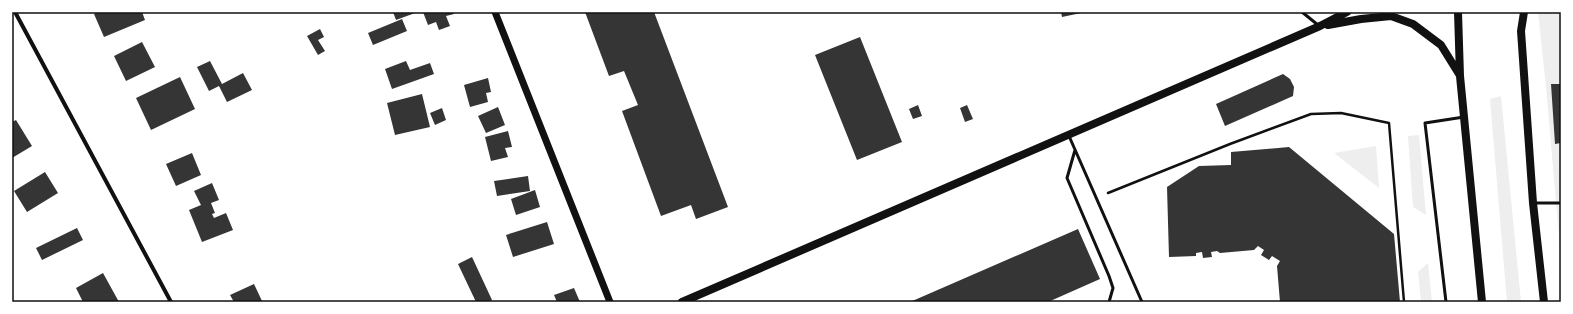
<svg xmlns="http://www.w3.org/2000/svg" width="1573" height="314" viewBox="0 0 1573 314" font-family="'Nunito Sans',sans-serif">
	<rect width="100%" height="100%" fill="#fff"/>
	<path fill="#eee" d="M1538,12H1561V259L1546,87Z
		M1501,96L1521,302H1507L1490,99Z
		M1419,135L1426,215L1413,207L1408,136Z
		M1376,146L1379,188L1334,153Z
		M1428,263L1432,302H1421L1418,272Z"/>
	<path fill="#353535" d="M98,12H142L145,20L104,37L94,14Z
		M393,12H414L415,13L396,20Z
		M423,12H453L454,14L446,16L450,26L439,30L436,22L428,25Z
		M585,12H654L728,207L696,219L691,205L661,216L622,111L638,105L624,71L609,76Z
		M1061,12H1081V13L1062,17Z
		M402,19L407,31L373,45L368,33Z
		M320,29L324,37L318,40L325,51L318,55L307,36Z
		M860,37L902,142L857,160L815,55Z
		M142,42L155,67L126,81L114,56Z
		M210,61L222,84L243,73L252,90L227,102L219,86L209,91L197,67Z
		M406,61L410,70L430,63L434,74L392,89L385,69Z
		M1283,74L1290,79L1294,87L1293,96L1225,126L1216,104Z
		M180,77L195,109L151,130L136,98Z
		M488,78L491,92L486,93L488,102L470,107L464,85Z
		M1551,84H1561V143L1555,144Z
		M422,94L430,127L395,135L387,103Z
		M918,105L922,116L913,119L909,109Z
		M967,105L973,119L965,122L960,108Z
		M498,107L505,125L486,133L478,116Z
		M442,108L446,120L435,125L430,113Z
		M16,120L32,146L12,158V122Z
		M508,131L512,147L505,148L508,157L491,161L485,137Z
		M1289,147L1394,234L1400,302H1280L1277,266L1280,261L1272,256L1269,260L1261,255L1264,250L1258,246L1254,250L1220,253L1217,251L1211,252L1212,257L1203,258L1202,252L1196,253V256L1169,257L1167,187L1199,166L1231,165V152Z
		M192,153L201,175L176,186L166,164Z
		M45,172L58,193L27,212L14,191Z
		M528,176L530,191L497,196L494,181Z
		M212,183L219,200L211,203L215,213L212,214L214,218L226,213L233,230L202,242L189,210L201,205L194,191Z
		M535,190L540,207L516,215L511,199Z
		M547,222L554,244L513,257L506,235Z
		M77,228L83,240L42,260L36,248Z
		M1078,229L1100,279L1048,302H910Z
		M472,257L492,300L489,302H476L458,264Z
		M103,273L119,302H83L76,288Z
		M254,284L262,301L234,302L230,295Z
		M574,288L580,302H557L554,295Z"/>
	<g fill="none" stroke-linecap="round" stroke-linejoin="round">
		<path stroke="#111" stroke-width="2.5" d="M1108,193L1230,144L1311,114L1341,113L1389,123L1404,302"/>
		<path stroke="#111" stroke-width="3" d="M1302,12L1318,25
			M1069,136L1142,302
			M1075,150L1067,178L1109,276L1113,288L1109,302
			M1533,203H1561
			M1446,302L1425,123L1464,117"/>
		<path stroke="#111" stroke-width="4" d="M15,12L171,302"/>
		<path stroke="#111" stroke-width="7" d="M495,12L610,302"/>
		<path stroke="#111" stroke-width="8" d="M1458,12L1460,76L1482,302
			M1524,12L1521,31L1533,203L1544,302
			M1328,25L1361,19L1391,16L1413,24L1441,45L1459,74
			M682,302L1320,26L1347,12"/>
	</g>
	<rect width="1573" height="314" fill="none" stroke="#ffffff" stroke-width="26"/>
	<rect x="13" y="13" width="1547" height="288" fill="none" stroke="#111" stroke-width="1.5"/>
</svg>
